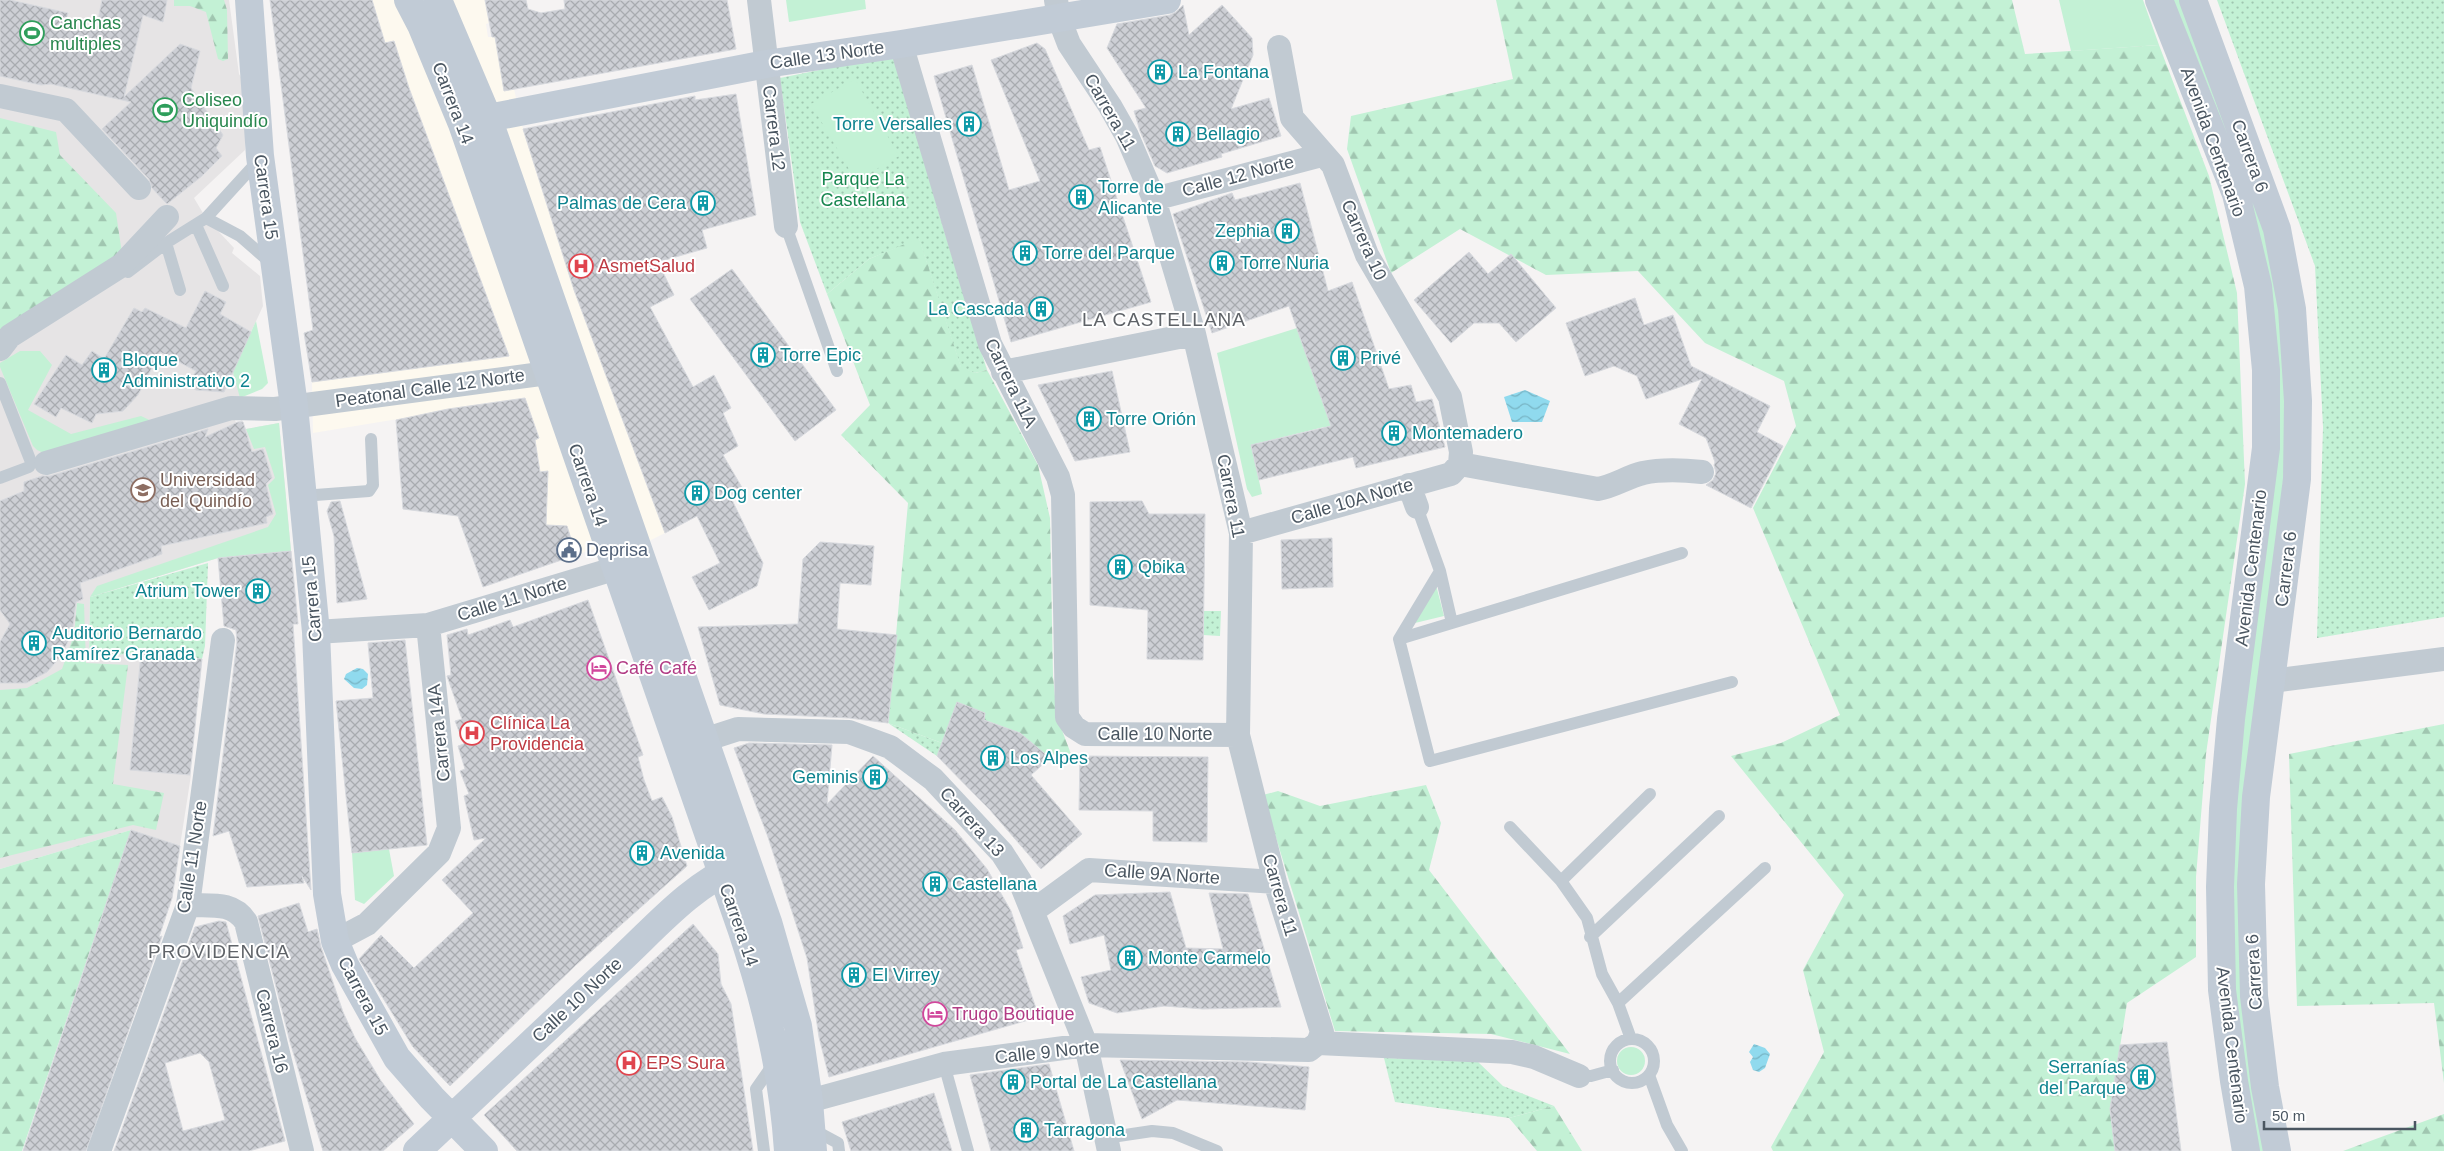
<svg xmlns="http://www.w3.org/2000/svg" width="2444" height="1151" viewBox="0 0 2444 1151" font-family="Helvetica,sans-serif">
	<defs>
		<pattern id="grass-dots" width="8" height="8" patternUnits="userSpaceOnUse" patternTransform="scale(1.25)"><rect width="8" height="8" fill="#c3f1d5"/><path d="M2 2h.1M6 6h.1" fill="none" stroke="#a0c6b0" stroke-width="1.8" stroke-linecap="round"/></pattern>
		<pattern id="forest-firs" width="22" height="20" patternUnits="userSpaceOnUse" patternTransform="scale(1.25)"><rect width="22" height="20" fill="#c3f1d5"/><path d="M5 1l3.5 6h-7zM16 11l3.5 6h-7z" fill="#a0c6b0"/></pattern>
		<pattern id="water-waves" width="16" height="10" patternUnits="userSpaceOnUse" patternTransform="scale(1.25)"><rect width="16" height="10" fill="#90daee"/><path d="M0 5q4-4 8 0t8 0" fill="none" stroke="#78b4c4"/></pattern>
		<pattern id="building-cross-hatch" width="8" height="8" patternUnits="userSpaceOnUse" patternTransform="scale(1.25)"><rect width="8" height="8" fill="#cdcfd5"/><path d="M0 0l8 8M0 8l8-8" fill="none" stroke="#a8abb0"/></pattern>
	</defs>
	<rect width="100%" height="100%" fill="#f5f3f3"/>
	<path fill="#fdf9ef" d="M372,0H485L489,23L486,24L488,37H495L514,89L523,129L573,285L665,533L637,547L609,544L576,555L567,526L546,525L548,471L540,472L535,440L539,438L525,398L313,433L312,382L509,356L409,88L394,41L382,43Z"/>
	<path fill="#e6e4e5" d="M0,0H229L239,74L244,82L247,116L245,150L194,198L206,218L234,248L232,253L260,276L263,306L251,332L240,398L231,408L236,423L242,420L246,429L279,423L291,551L218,558L90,597L89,657L141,653L130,770L191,775L180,846L131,830L0,869Z"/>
	<path fill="url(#grass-dots)" d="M2217,0H2444V617L2317,638L2323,427L2315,266Z
		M888,56L897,62L940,217L987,370L975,373L961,368L919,239L869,259L827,294L800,222L780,78Z
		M208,563L205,646L202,659L141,653L89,657L90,597Z
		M1203,611H1221L1220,636L1203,635Z
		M888,723L942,743L937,756Z
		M1384,1058L1477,1061L1503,1086L1554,1106L1509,1118L1395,1102Z"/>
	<path fill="url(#forest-firs)" d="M174,0H224L227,10L228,59L223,61L218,59L206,12L190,6H174Z
		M1496,0H2012L2025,54L2159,45L2209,176L2237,293L2245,484L2206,754L2196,877V957L2127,1003L2110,1109L2115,1151H1773L1771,1147L1824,1052L1803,970L1844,895L1731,756L1781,743L1840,715L1753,508L1796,426L1784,381L1705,343L1638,271L1546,275L1460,229L1391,273L1347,149L1351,116L1513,79Z
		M0,118L56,132L60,155L116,213L123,260L0,337Z
		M919,238L961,367L975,373L987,370L1038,465L1050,518L1053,676L1057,717L1071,754L1045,755L1020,733L984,720L985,713L957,703L942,743L888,723L908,503L841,435L870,405L827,294L869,259Z
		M77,603L84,604L86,663L128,665L113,784L164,793L156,830L133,825L0,858V690L27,688L62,669L74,635Z
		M2444,724V1083L2434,1003L2297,1006L2289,754Z
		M1426,785L1441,823L1429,870L1570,1054L1491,1034L1335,1031L1263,795L1278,791L1320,806Z
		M131,830L22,1151H0V869Z
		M1554,1106L1582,1151H1537L1509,1118Z
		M2444,1114V1151H2343Z"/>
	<path fill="#c3f1d5" d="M786,0H865L866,9L789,22Z
		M2059,0H2143L2159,45L2071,51Z
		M2173,0H2185L2269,233L2282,323L2286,451L2274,573L2263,647L2266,1151H2253L2235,1058L2227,864L2272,451L2233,156L2213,99Z
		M855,79L899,156L856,181L811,104Z
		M256,321L268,383L262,389L240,398L233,372Z
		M1297,328L1334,433L1324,427L1251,445L1262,494L1252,497L1247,489L1217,353Z
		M20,351H40L52,365L28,410L71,434L141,416L160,425L46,454L37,450L33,446L0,367V363Z
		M279,423L291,551L218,558L90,597L97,586L268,527L276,514L268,485L275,478L265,447L254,449L246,429Z
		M1435,581L1444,616L1415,623Z
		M389,849L394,876L364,904L355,900L352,853Z
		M1617 1061a14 14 0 1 1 28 0a14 14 0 1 1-28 0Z"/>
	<path fill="url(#water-waves)" d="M1525,390L1550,401L1542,422H1512L1504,397Z
		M357,668L363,669L368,674L367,685L362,689L354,688L344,679L346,674Z
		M1754,1044L1765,1048L1770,1054L1765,1068L1759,1072L1753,1070L1750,1062L1753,1057L1749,1052Z"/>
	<path fill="url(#building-cross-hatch)" stroke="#d7d9de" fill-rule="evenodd" d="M0,0H10L68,13L66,20L96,29L102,0H167L163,22L143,15L124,97L180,44L200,51L191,88L223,135L216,148L222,156L202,176L167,204L152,188L149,179L102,129L131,102L51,84L41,85L0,76Z
		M270,0H372L385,43L394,41L409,88L509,356L312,382L304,333L313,330Z
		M485,0H526L528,9L541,13L565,9L564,0H727L736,49L504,91L495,37H492Z
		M1183,5L1189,35L1222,5L1252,38L1253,55L1231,109L1269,98L1281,136L1221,154L1222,157L1167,173L1155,166L1140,131L1134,111L1146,108L1107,48L1117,24L1170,15L1176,12Z
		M1037,43L1045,49L1089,150L1100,147L1151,302L1011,342L934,76L972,65L1009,190L1040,181L991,60Z
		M736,94L756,215L702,230L707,248L658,262L674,295L650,307L693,387L714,375L731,408L723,413L738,446L723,455L744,491L731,498L763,563L757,586L709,610L692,577L720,563L697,516L665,533L574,290L523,129L695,96V100Z
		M1300,183L1328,291L1352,282L1389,389L1411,385L1416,402L1432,399L1445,447L1356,468L1353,457L1259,480L1251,445L1331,426L1289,306L1212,333L1173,214L1232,193L1235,200Z
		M1469,252L1488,274L1511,254L1556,308L1516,342L1499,323H1474L1451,343L1414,300Z
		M732,269L836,410L795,441L690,299Z
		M205,291L226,302L220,314L251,332L224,392L196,390L188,385L196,371L160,352L138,395L123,411L96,414L92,423L61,408L56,417L34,404L66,355L82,365L92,351L104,359L134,308L142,312L145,308L186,328Z
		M1635,298L1644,325L1673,315L1691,366L1770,406L1757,432L1783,446L1751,508L1706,485L1713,480L1716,473L1714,465L1715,462L1706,438L1679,424L1702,379L1646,399L1637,376L1614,366L1585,376L1566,323Z
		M1112,371L1130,452L1075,461L1038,385Z
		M525,398L539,438L535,440L540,472L548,471L546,525L567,526L576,555L483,587L458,516L403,509L396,420L448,409Z
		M238,422H243L252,452L263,449L272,478L266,484L273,514L266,517L267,523L161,546L162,554L80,583L83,599L76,602L72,633L61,656L47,672L26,683H0V642L10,624L0,610V501L24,491V482L42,476H50L208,429L205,437Z
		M340,501L367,599L337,603L334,536L327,511L331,502Z
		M1142,501L1149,514H1205L1203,660L1147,659L1148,610L1090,605V502Z
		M1332,538L1333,587L1282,589L1281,540Z
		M820,542L874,546L871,585L840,583L837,629L897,635L888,723L849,718L764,714L720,705L698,627L798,624L803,559Z
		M291,551L298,624H293L311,890L302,876L304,883L247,887L229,831L213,836L237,642L236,630L224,626L218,558Z
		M588,600L643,755L638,757L644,780L652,801L662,797L672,817L687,866L576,965L450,1086L413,1047L359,959L381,935L414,968L473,913L442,880L486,838L474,840L464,796L469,794L460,771L465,769L458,746L464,744L455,721L462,719L447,676L451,675L447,635L467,629L468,635L510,620L513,627Z
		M405,640L427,845L352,853L336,701L373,698L368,643Z
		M141,653L202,659L190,775L130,770Z
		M957,702L985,713L984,720L1020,733L1050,758L1031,775L1082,834L1041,869L990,810L937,756Z
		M749,743L832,745L827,804L873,756L955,830L987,869L1011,911L1023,948L1016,950L1039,1017L829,1077L819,1037L807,958L768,837L734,748Z
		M1080,756L1208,757L1207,842L1153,841V811L1079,810Z
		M131,830L180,846L172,898L159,937L162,936L86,1151H23Z
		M1170,892L1186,948L1223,949L1209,893L1248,894L1281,1007L1203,1009L1164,1006L1117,1013L1089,1003L1081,977L1111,970L1104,935L1070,944L1063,916L1095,895Z
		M299,903L308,932L317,929L321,947L343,1012L355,1038L381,1081L414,1124L383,1151H323L290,1042L258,916Z
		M219,921L226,922L285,1141L249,1151H114L195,927ZM200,1053L209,1062L225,1120L183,1131L165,1063Z
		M693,924L718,954L721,984L731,1004L753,1151H517L484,1115Z
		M2167,1042L2181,1151H2115L2110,1109L2120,1045Z
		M1120,1060L1249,1062L1309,1067L1305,1110L1177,1100L1142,1119Z
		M1049,1064L1074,1151H991L970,1075Z
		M934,1093L952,1151H851L842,1122Z"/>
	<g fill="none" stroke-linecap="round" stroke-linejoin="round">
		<path stroke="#c1cad2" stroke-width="12" d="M206,218L240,236L271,263
			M196,225L223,286
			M786,226L837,371
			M166,243L180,290
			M128,272L166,243L206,218L258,161
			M0,383L31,462L29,467L0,478
			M302,496L369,491L373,485L371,439
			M1417,507L1440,571L1452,623
			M1440,571L1399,639L1430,761L1732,682
			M1399,639L1682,553
			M1510,827L1561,881L1587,918L1602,974L1618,1003L1631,1039
			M1561,881L1650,794
			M1590,937L1719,816
			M1618,1003L1765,868
			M1610 1061a22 22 0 1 1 44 0a22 22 0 1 1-44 0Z
			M944,1064L968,1151
			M1649,1075L1667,1125L1682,1151
			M1579,1076H1591L1613,1070
			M812,1129L838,1143L839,1151
			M1105,1138L1152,1131L1173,1133L1217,1151
			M764,1151L756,1089L774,1063"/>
		<path stroke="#c1cad2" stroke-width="24" d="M759,0L786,226
			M1056,0L1059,18L1069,44L1110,106L1127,136L1154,199L1194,334L1241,533L1238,735L1275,882L1322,1032L1318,1043
			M901,44L990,344L1058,477L1063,495L1067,717L1074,727L1085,734L1238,735
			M1279,47L1292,118L1333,165L1367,255L1450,397L1461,452L1460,464
			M0,96L66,110L139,188
			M1154,199L1322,155
			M0,349L10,336L122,265L167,217
			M1003,372L1194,334
			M46,463L231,408L275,409L548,373
			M1460,464L1598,489C1614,486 1627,477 1643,473C1662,469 1683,470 1702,472
			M1409,485L1417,507
			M1241,533L1451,474L1460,464
			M316,632L428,625L617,568
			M2272,681L2444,659
			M704,740L738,729L849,732L890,747L933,779L1002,853L1020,881L1086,1045L1109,1151
			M188,905C210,906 233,901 246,922L302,1151
			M1033,911L1089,870L1275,882
			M335,941L367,924L439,853L449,828L428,625
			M1318,1043L1512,1052L1534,1057L1579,1076
			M809,1101L944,1064L1086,1045L1309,1050L1318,1043
			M99,1151L188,905L223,640"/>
		<path stroke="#c1cbd6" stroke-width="28" d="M249,0L260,156L294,406L316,632L327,894L335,941L345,965L397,1058L432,1098L484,1151
			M408,0L421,25L462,124L742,931C766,1004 783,1074 788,1151
			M438,0L488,118L768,922L798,1026L809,1101L813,1151
			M2159,0L2236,194L2258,286L2266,370V448L2231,719L2223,809L2220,887L2222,990L2234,1081L2246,1151
			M2193,0L2277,229L2292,309L2298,401L2297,479L2256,797L2251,884L2254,996L2265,1087L2277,1151
			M488,118L766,64L901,44L1167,0
			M417,1151C484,1088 550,1025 617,963C654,929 691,885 738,866"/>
	</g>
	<defs>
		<g id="stadium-ring" transform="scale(1.25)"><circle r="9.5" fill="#fff" stroke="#2e9e5b" stroke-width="1.5"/><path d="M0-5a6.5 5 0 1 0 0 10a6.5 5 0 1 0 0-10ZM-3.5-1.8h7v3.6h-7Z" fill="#2e9e5b"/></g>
		<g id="building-ring" transform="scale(1.25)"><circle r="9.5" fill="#fff" stroke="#0f9aa8" stroke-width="1.5"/><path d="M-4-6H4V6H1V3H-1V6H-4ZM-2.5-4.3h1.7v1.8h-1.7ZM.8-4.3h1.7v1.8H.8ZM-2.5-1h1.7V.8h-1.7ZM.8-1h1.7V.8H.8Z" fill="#0f9aa8"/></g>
		<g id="hospital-ring" transform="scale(1.25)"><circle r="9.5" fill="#fff" stroke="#e0444e" stroke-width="1.5"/><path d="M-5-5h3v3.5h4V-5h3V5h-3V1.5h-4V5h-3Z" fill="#e0444e"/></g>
		<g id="university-ring" transform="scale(1.25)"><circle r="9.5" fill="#fff" stroke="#8d6e63" stroke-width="1.5"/><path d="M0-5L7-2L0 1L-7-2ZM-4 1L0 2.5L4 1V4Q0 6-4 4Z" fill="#8d6e63"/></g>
		<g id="civic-ring" transform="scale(1.25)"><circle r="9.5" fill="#fff" stroke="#5c6f8a" stroke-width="1.5"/><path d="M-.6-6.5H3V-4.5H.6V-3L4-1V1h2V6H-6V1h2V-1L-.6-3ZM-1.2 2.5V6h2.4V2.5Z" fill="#5c6f8a"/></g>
		<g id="hotel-ring" transform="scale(1.25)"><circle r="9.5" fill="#fff" stroke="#d1479c" stroke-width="1.5"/><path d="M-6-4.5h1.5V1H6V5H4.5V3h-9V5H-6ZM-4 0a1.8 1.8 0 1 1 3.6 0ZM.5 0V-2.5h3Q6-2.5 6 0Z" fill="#d1479c"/></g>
	</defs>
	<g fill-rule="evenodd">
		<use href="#stadium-ring" x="32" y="33"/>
		<use href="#building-ring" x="1160" y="72"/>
		<use href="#stadium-ring" x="165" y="110"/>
		<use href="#building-ring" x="969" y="124"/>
		<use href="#building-ring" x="1178" y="134"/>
		<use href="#building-ring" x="1081" y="197"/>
		<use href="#building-ring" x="703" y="203"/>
		<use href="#building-ring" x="1287" y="231"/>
		<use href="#building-ring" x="1025" y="253"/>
		<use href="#building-ring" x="1222" y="263"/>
		<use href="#hospital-ring" x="581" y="266"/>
		<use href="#building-ring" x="1041" y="309"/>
		<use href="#building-ring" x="763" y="355"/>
		<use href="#building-ring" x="1343" y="358"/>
		<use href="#building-ring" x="104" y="370"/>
		<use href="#building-ring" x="1089" y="419"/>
		<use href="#building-ring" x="1394" y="433"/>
		<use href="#university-ring" x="143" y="490"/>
		<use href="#building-ring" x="697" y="493"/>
		<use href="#civic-ring" x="569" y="550"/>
		<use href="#building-ring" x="1120" y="567"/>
		<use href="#building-ring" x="258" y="591"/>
		<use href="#building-ring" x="34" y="643"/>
		<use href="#hotel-ring" x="599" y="668"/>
		<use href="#hospital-ring" x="472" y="733"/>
		<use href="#building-ring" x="993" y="758"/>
		<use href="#building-ring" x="875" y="777"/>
		<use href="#building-ring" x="642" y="853"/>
		<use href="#building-ring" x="935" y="884"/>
		<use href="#building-ring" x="1130" y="958"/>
		<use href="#building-ring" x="854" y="975"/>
		<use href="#hotel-ring" x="935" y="1014"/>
		<use href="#hospital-ring" x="629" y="1063"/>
		<use href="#building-ring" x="2143" y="1077"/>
		<use href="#building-ring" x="1013" y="1082"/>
		<use href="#building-ring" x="1026" y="1130"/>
	</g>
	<g text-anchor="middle" stroke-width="4" stroke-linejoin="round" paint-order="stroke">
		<g font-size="18" fill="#27864d" stroke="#fff" text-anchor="start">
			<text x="50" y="29">Canchas<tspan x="50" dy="21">multiples</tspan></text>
			<text x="182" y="106">Coliseo<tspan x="182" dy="21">Uniquindío</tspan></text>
		</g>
		<g font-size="18" fill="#4a5661" stroke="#fff">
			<text transform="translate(827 55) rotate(-8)" y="6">Calle 13 Norte</text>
			<text transform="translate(453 103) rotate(69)" y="6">Carrera 14</text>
			<text transform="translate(1110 112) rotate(60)" y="6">Carrera 11</text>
			<text transform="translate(774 128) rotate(83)" y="6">Carrera 12</text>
			<text transform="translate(2213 142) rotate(70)" y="6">Avenida Centenario</text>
			<text transform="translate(2250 156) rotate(70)" y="6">Carrera 6</text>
			<text transform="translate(1238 176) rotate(-15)" y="6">Calle 12 Norte</text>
			<text transform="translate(266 197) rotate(82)" y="6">Carrera 15</text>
			<text transform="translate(1364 240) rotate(66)" y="6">Carrera 10</text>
			<text transform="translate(1011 383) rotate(64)" y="6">Carrera 11A</text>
			<text transform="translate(430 388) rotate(-8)" y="6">Peatonal Calle 12 Norte</text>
			<text transform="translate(588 485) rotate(71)" y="6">Carrera 14</text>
			<text transform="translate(1231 496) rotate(79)" y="6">Carrera 11</text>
			<text transform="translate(1352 501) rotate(-16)" y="6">Calle 10A Norte</text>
			<text transform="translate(2251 568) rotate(-83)" y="6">Avenida Centenario</text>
			<text transform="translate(2286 569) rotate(-83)" y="6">Carrera 6</text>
			<text transform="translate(312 599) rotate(-95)" y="6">Carrera 15</text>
			<text transform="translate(512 599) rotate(-17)" y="6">Calle 11 Norte</text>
			<text transform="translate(439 733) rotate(-96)" y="6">Carrera 14A</text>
			<text x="1155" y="740">Calle 10 Norte</text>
			<text transform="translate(972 822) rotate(48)" y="6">Carrera 13</text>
			<text transform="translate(192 857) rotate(-81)" y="6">Calle 11 Norte</text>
			<text transform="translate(1162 874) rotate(4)" y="6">Calle 9A Norte</text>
			<text transform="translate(1280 895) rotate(74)" y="6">Carrera 11</text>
			<text transform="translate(739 925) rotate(71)" y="6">Carrera 14</text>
			<text transform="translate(2254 972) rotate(-93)" y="6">Carrera 6</text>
			<text transform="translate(363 996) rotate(62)" y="6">Carrera 15</text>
			<text transform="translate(577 1000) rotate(-43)" y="6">Calle 10 Norte</text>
			<text transform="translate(272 1031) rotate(76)" y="6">Carrera 16</text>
			<text transform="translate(2232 1045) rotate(83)" y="6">Avenida Centenario</text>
			<text transform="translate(1047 1052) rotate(-6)" y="6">Calle 9 Norte</text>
		</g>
		<g font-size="18" fill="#0d838f" stroke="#fff" text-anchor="start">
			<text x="1178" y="78">La Fontana</text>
			<text x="952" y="130" text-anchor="end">Torre Versalles</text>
			<text x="1196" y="140">Bellagio</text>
			<text x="1098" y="193">Torre de<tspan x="1098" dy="21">Alicante</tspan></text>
			<text x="686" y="209" text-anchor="end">Palmas de Cera</text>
			<text x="1270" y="237" text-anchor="end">Zephia</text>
			<text x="1042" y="259">Torre del Parque</text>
			<text x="1240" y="269">Torre Nuria</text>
			<text x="1024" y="315" text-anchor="end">La Cascada</text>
			<text x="780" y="361">Torre Epic</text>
			<text x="1360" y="364">Privé</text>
			<text x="122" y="366">Bloque<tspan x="122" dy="21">Administrativo 2</tspan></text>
			<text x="1106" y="425">Torre Orión</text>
			<text x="1412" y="439">Montemadero</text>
			<text x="714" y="499">Dog center</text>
			<text x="1138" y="573">Qbika</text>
			<text x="240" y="597" text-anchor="end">Atrium Tower</text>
			<text x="52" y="639">Auditorio Bernardo<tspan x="52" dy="21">Ramírez Granada</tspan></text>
			<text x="1010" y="764">Los Alpes</text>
			<text x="858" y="783" text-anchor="end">Geminis</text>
			<text x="660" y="859">Avenida</text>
			<text x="952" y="890">Castellana</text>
			<text x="1148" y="964">Monte Carmelo</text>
			<text x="872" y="981">El Virrey</text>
			<text x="2126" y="1073" text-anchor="end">Serranías<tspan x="2126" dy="21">del Parque</tspan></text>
			<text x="1030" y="1088">Portal de La Castellana</text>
			<text x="1044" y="1136">Tarragona</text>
		</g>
		<g font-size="18" fill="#17864f" stroke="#fff">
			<text x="863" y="185">Parque La<tspan x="863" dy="21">Castellana</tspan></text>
		</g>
		<g font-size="18" fill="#be3a42" stroke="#fff" text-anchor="start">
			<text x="598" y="272">AsmetSalud</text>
			<text x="490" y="729">Clínica La<tspan x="490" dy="21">Providencia</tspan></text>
			<text x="646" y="1069">EPS Sura</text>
		</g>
		<g font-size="18" fill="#785e54" stroke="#fff" text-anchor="start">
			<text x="160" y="486">Universidad<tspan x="160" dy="21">del Quindío</tspan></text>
		</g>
		<g font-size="18" fill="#4e5e75" stroke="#fff" text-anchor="start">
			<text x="586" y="556">Deprisa</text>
		</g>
		<g font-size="18" fill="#b23c85" stroke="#fff" text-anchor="start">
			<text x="616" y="674">Café Café</text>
			<text x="952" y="1020">Trugo Boutique</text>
		</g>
		<g font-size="19" letter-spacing="1" fill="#5f6368" stroke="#fff">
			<text x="1164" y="326">LA CASTELLANA</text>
			<text x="219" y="958">PROVIDENCIA</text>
		</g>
	</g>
	<path d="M2264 1121v8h151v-8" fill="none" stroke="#4a5661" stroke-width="2.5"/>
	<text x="2272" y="1121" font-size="15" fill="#4a5661" stroke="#ffffff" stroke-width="4" paint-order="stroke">50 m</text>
</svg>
